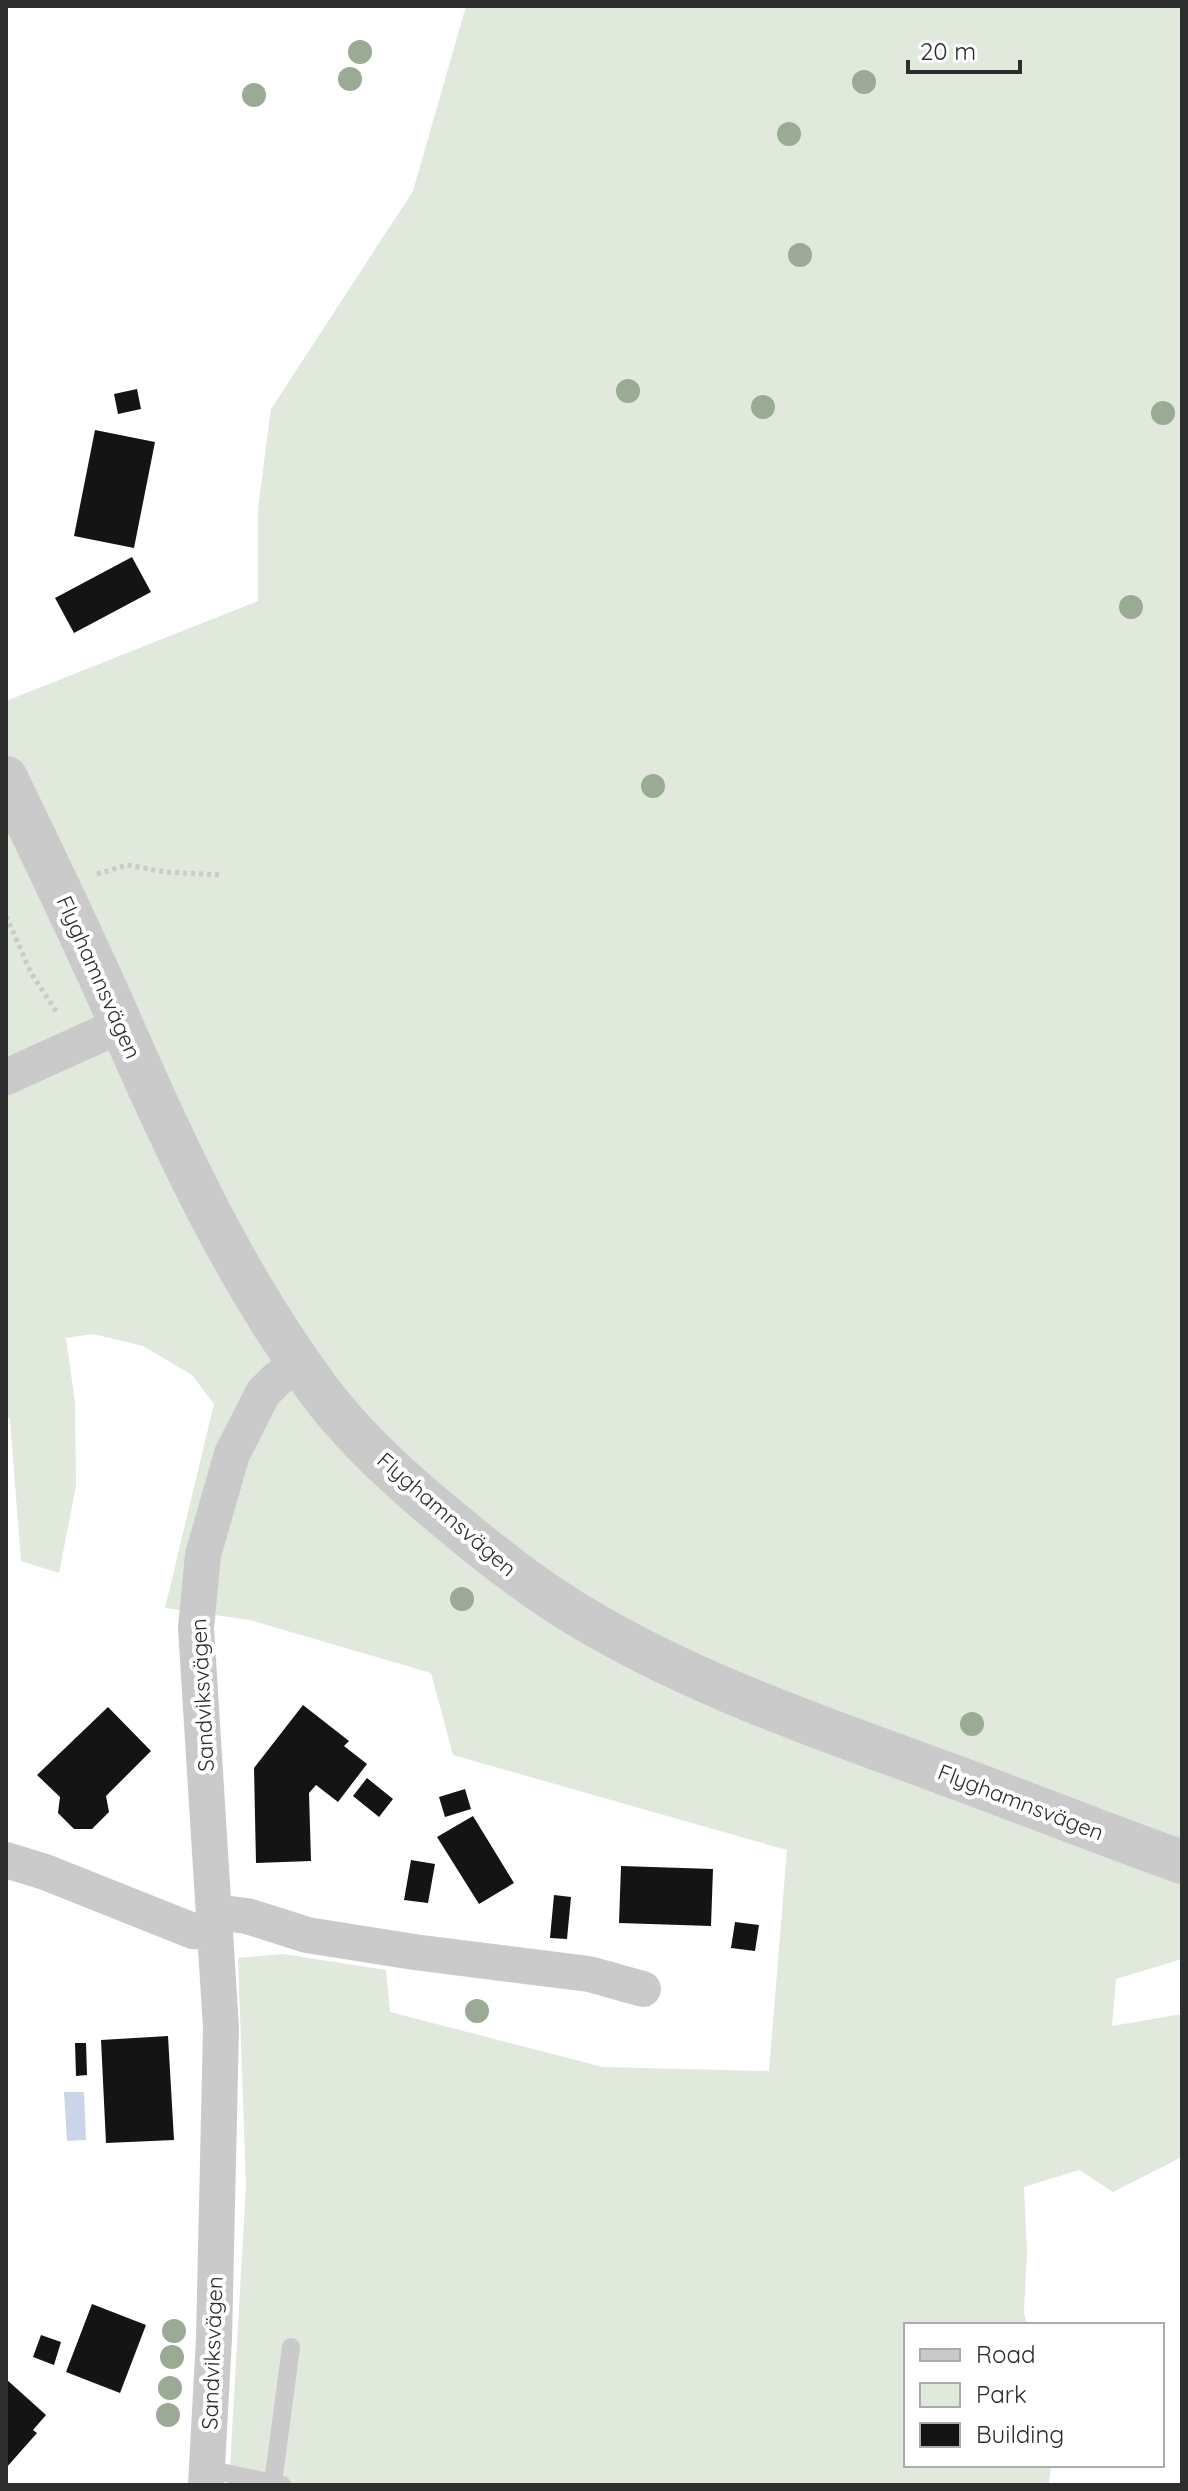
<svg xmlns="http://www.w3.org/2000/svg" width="1188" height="2491" viewBox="0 0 1188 2491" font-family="Quicksand,sans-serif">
	<rect width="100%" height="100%" fill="#fff"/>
	<path fill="#e0e9dc" d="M466,6H1182V1959L1116,1979L1112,2026L1182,2014V2157L1113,2192L1079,2170L1024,2187L1027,2252L1024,2313L1027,2325H906V2465H1051L1049,2485H229L246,2185L238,1958L283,1954L386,1970L390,2012L603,2067L769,2071L787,1850L453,1755L431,1673L250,1620L165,1608L214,1404L192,1375L143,1346L93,1334L66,1338L75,1402L76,1486L59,1573L21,1561L10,1420L6,1414V701L258,601V508L271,409L413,191Z"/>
	<path fill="#cad5e7" d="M64,2092H84L86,2140L67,2141Z"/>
	<path fill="#141414" d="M137,389L141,409L118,414L114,394Z
		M95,430L155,442L134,548L74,536Z
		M132,557L151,592L74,633L55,598Z
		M303,1705L349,1741L344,1746L367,1764L338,1802L316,1785L309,1793L311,1861L256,1863L254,1768Z
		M108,1707L151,1751L106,1796L109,1812L92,1829H74L58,1813L60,1797L37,1775Z
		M367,1778L393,1799L379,1817L353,1796Z
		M465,1789L471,1809L445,1817L439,1797Z
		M473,1816L514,1883L479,1904L437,1837Z
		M411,1860L435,1864L428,1903L404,1900Z
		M621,1866L713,1869L711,1926L619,1923Z
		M554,1895L571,1897L567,1939L550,1938Z
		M735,1922L759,1925L755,1951L731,1948Z
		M168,2036L174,2140L106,2143L101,2040Z
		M75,2043H86L87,2075L76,2076Z
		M92,2304L146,2325L120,2393L66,2372Z
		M41,2335L61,2342L54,2365L33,2357Z
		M6,2379L46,2415L33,2430L37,2433L6,2468Z"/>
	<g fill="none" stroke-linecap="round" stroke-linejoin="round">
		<path stroke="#cacaca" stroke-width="5" stroke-dasharray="4 4" stroke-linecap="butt" d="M97,874L127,865L165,872L222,875
			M6,916L31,973L58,1014"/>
		<path stroke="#cacaca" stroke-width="18" d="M207,2469L282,2485
			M273,2483L291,2347"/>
		<path stroke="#cacaca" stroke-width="36" d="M6,1077L121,1025
			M6,1860L45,1872L193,1931L215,1932
			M214,1912L247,1916L307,1935L414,1952L589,1974L643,1989
			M206,2485L214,2338L221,2028L196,1628L203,1555L232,1454L263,1393L277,1379L300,1364"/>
		<path stroke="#cacaca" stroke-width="44" d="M6,778C45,859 85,941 121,1024C176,1150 235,1277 317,1388C350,1433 394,1474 436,1509C486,1551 537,1592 593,1624C703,1688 825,1729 944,1773C1024,1802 1102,1834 1182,1862"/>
	</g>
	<g fill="#9aaa95">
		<circle cx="360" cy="52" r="12"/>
		<circle cx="350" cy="79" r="12"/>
		<circle cx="864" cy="82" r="12"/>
		<circle cx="254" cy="95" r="12"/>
		<circle cx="789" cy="134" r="12"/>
		<circle cx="800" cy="255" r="12"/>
		<circle cx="628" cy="391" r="12"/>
		<circle cx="763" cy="407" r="12"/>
		<circle cx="1163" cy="413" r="12"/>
		<circle cx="1131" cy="607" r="12"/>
		<circle cx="653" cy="786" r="12"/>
		<circle cx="462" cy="1599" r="12"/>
		<circle cx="972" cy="1724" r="12"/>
		<circle cx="477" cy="2011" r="12"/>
		<circle cx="174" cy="2331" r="12"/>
		<circle cx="172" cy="2357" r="12"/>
		<circle cx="170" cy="2388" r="12"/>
		<circle cx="168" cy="2415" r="12"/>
	</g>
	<g text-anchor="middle" stroke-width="8" stroke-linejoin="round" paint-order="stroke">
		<g font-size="22" fill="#2d2d2d" stroke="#fff">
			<text transform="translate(99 977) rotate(66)" y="8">Flyghamnsvägen</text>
			<text transform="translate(447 1514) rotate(41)" y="8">Flyghamnsvägen</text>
			<text transform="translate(202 1695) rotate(-93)" y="8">Sandviksvägen</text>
			<text transform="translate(1021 1802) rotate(21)" y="8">Flyghamnsvägen</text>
			<text transform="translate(212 2353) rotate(-88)" y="8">Sandviksvägen</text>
		</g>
	</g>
	<rect width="1188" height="2491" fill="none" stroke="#2d2d2d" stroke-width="16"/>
	<rect x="904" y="2323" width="260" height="144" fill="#ffffff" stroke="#ababab" stroke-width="2"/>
	<rect x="920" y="2349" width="40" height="12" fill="#cacaca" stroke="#ababab" stroke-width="2"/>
	<text x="976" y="2363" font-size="24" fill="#2d2d2d">Road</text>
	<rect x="920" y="2383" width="40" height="24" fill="#e0e9dc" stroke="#ababab" stroke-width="2"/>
	<text x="976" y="2403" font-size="24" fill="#2d2d2d">Park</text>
	<rect x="920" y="2423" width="40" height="24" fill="#141414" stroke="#ababab" stroke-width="2"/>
	<text x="976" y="2443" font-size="24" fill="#2d2d2d">Building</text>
	<path d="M908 60v12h112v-12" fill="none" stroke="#2d2d2d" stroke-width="4"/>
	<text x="920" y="60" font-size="24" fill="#2d2d2d" stroke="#ffffff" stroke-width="6" paint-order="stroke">20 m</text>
</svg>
